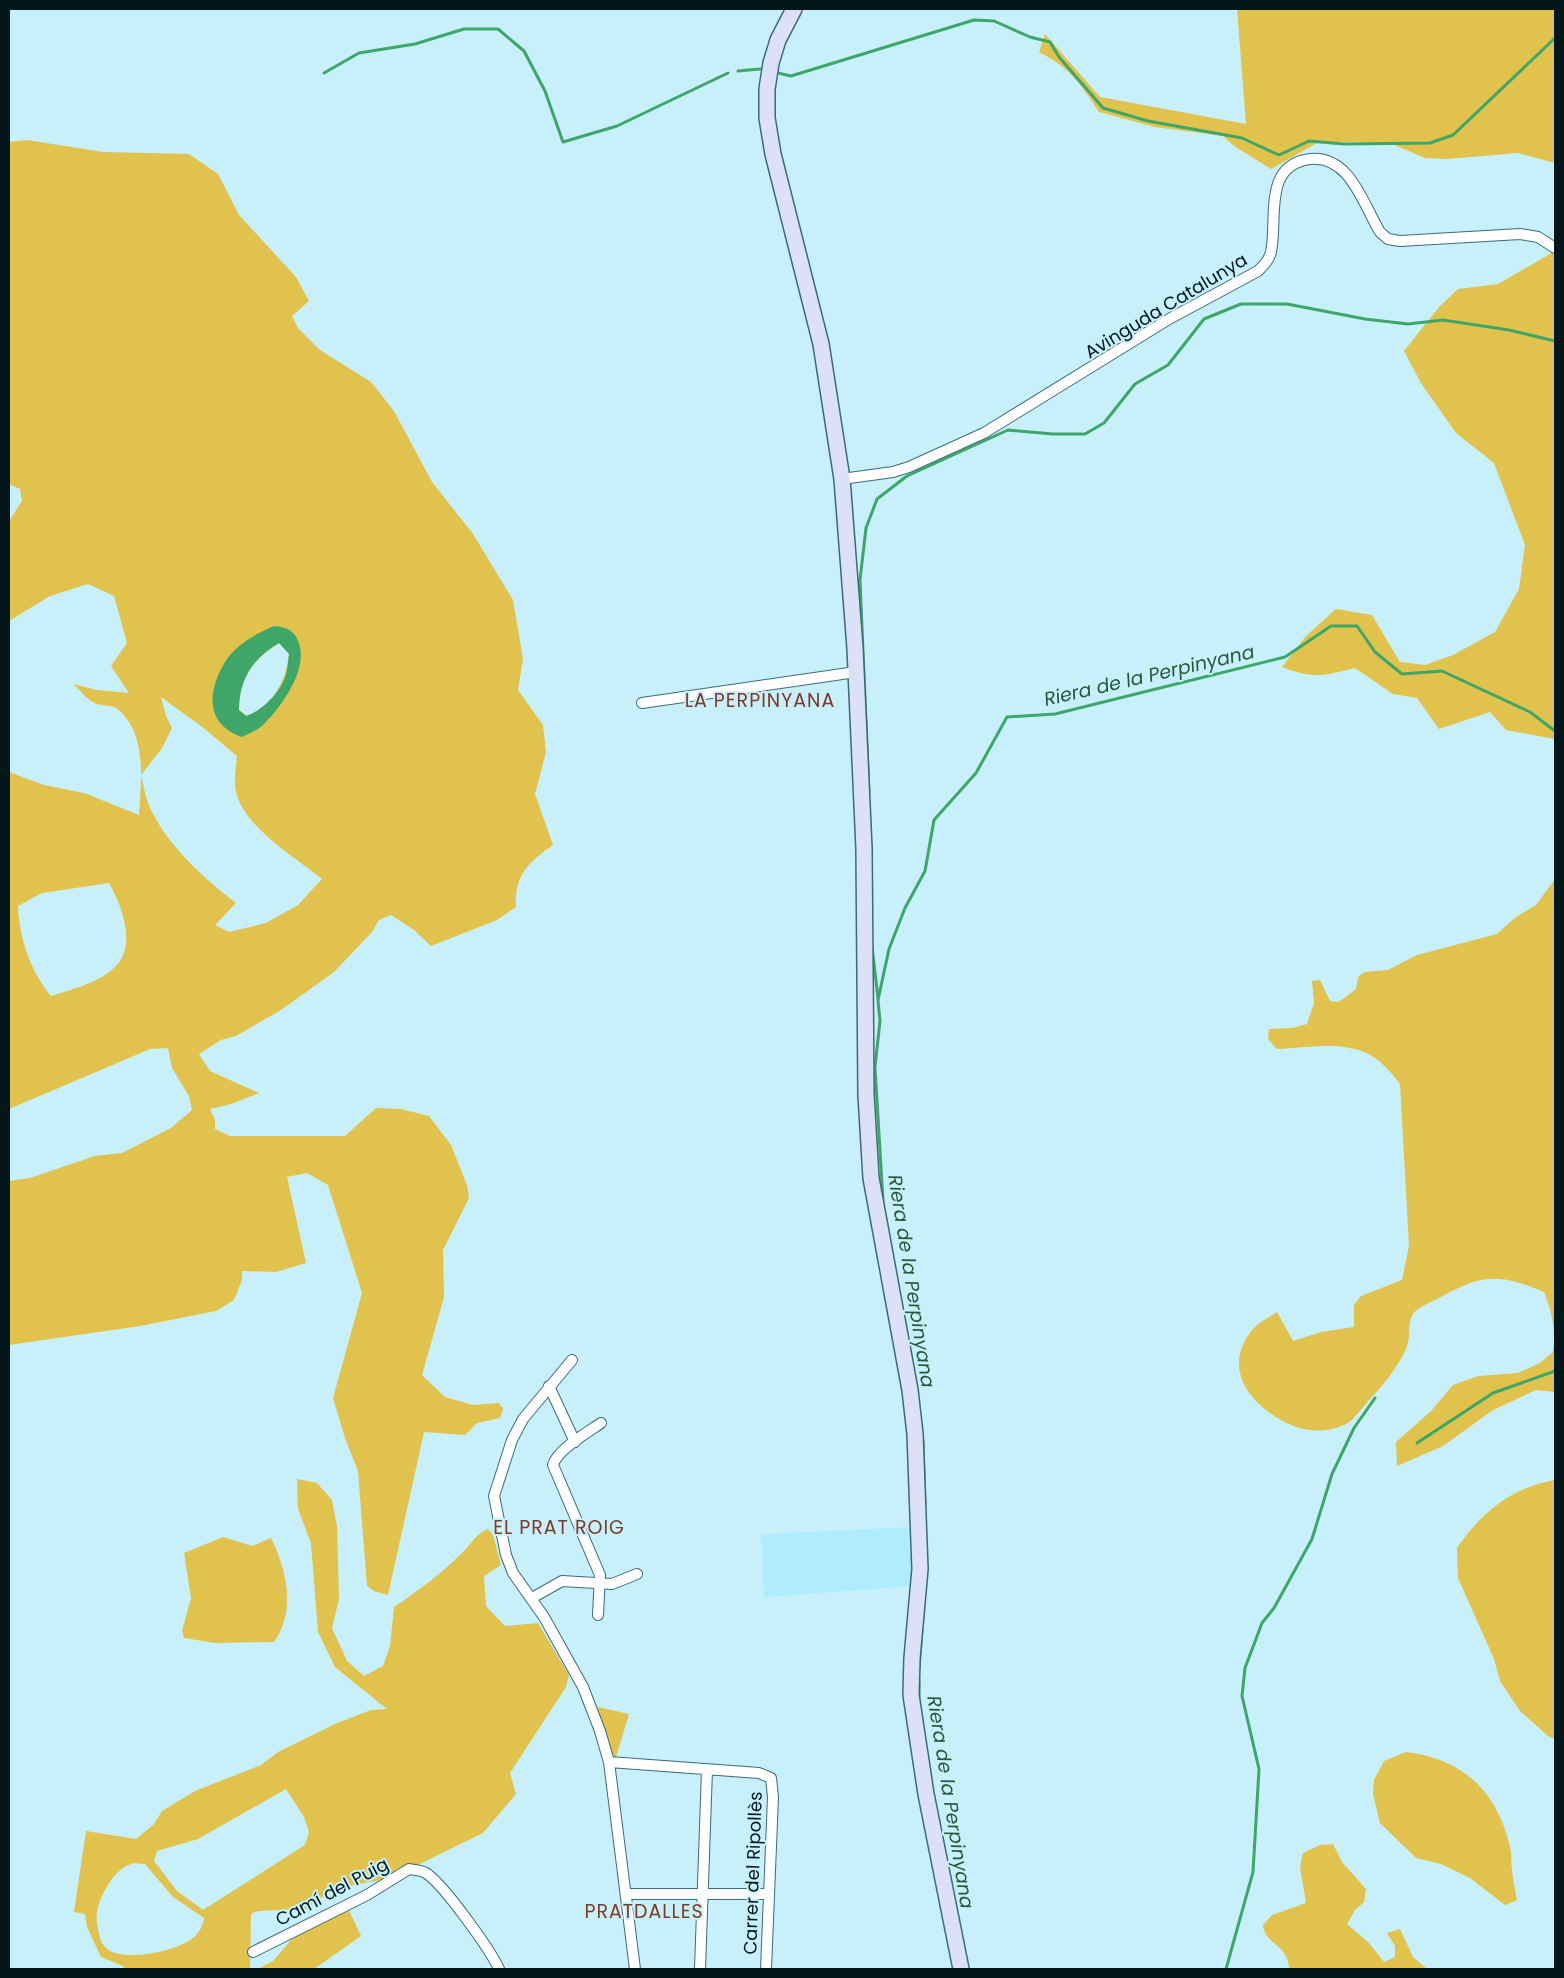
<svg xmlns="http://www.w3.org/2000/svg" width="1564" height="1978" viewBox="0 0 1564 1978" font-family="Poppins,sans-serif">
	<rect width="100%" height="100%" fill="#c7f0fb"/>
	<path fill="#afedfd" d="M914,1527V1586L764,1597L761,1534Z"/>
	<path fill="#e1c24d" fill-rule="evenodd" d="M1237,9H1555V163L1518,153L1447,159L1425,158L1390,143L1340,142L1317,143L1271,169L1234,146L1223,136L1155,127L1099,112C1080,83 1070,68 1039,52L1045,34L1100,97L1246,124Z
		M27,140L103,152L189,154L218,174L239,215L296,277L309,301L292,316L298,328L320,350L371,382L394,411L432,482L473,534L513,600L523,659L518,690L543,725L546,752L535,794L553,845C529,862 514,875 516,907L497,920L431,946L414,930L391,915L379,920L372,932L334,972L281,1010L236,1036L221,1040L199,1054L210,1071L259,1093L231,1104L210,1109L215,1120V1129L230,1136H345L376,1108L401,1109L429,1116L451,1145L467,1185L469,1198L443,1250L444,1297L422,1375L445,1397L473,1405L499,1403L503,1409L500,1418L477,1423L465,1435L424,1432L388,1595L374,1591L367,1586L358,1471L345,1438L333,1398L362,1293L328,1185L307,1173L287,1177L306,1263L276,1272L242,1271V1280L234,1300L216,1311L140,1326L9,1345V1181L30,1178L95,1156L122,1153L171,1128L192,1110L189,1096L172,1068L168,1048L150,1049L9,1109V772L44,785L84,793L139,815C141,781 148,732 116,708C111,705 103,706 97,704C88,701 80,690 73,684L97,690L129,693L111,666L127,643L114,596L88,584L50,596L9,621V521L22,501L20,489L9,484V142ZM280,643L289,654C286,681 273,706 247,716L239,710C239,679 253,658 280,643ZM161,697L201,726L237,756C236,768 233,784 237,795C246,828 296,858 322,879L298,905L266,923L229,932L215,925L236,903C204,878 171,849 152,812C146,801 144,787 141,775L162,748L172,728L166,716ZM109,883C121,904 137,944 116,966C99,983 73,989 51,996C31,972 19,938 18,906L42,893Z
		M1555,251V739L1506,730L1490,712L1439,729L1417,698L1393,694L1355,668C1323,676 1314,679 1282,667L1306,636L1336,609L1372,615L1400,662L1425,665L1453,655L1495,632L1519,589L1525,545L1494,463L1456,433L1421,383L1404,351L1439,307L1458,289L1498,284Z
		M1555,879V1392L1536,1390L1493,1410L1443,1446L1397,1466L1396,1442L1431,1411L1453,1385L1478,1376L1518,1373L1540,1363L1553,1352C1556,1330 1552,1312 1544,1292C1497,1272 1480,1275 1437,1299C1429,1303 1415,1308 1412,1316C1407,1326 1411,1339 1406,1349C1397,1368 1385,1383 1371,1398C1363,1406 1354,1421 1344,1425C1313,1439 1281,1425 1258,1403C1237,1383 1232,1357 1250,1333C1255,1324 1268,1318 1277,1312L1293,1341L1321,1332L1354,1327V1305L1361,1296L1402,1280L1409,1246L1400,1084C1391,1072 1380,1059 1366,1053C1340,1041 1305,1048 1277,1049L1268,1039L1269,1029L1292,1028L1307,1024L1314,1003L1312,981L1320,980L1330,1001L1339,1002L1356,989L1358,977L1365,972L1388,970L1417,955L1497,934L1516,917L1536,905Z
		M297,1479L317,1483L332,1500L337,1526L339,1599L332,1628L347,1661L364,1676L383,1666L390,1646L394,1607C418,1591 442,1573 463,1552C471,1544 477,1533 488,1529L493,1535L501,1565L484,1576L486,1606L505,1626L538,1623L569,1675L566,1687L510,1773L516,1794L483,1833L391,1878L338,1888L314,1902L309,1909L258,1911L251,1914L250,1969H125L123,1966L101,1957L87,1927L85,1914L74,1912L86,1831L136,1839L154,1824L162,1811L195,1791L261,1765L278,1752L337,1723L371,1710L387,1709L335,1667L318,1632L311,1543L298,1509ZM286,1789L304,1817L309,1832L305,1845L203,1910L177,1891L154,1861L157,1851L198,1839ZM133,1863L145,1864L173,1897L204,1918C203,1926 199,1933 193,1938C178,1951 120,1964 105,1947C101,1943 99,1935 98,1929C95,1918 97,1906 102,1896C109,1881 118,1868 133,1863Z
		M1555,1480V1739L1548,1736L1520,1711L1500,1681L1494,1659L1458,1578L1457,1548C1482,1512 1511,1488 1555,1480Z
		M223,1537L252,1546L271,1538C287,1570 296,1612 274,1642L215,1643L184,1638L182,1631L191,1598L184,1553Z
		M597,1707L629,1714L616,1757H613Z
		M1406,1752C1463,1759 1497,1791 1510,1847C1512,1855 1511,1863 1512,1870C1513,1880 1515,1890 1517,1900L1505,1905L1470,1878L1441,1864L1416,1858L1380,1823L1373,1794L1374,1780L1384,1761Z
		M1333,1844L1342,1862L1366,1889L1364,1902L1355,1910L1347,1924L1369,1943L1384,1962L1395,1957V1946L1387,1933L1400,1929L1413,1957L1427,1969H1289C1289,1945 1265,1945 1263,1925L1272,1915L1306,1903L1300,1867L1303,1853L1320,1845Z
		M348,1908L361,1936L314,1969H258L273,1961L298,1932Z"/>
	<path fill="#3da668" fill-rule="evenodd" d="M274,626C286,627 294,630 298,641C310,668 281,708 262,726C256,731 248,734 242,737C204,724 208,690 225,662C235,645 257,633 274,626ZM279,643L289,654C288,660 288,668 286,674C282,691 262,711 246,716L239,710C239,679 253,658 279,643Z"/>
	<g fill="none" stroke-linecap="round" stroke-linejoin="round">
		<path stroke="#3da668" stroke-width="3" d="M738,71L760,69
			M324,73L359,53L415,44L464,29H498L524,51L545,91L563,142L617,126L728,73
			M778,73L791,76L974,20L994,21L1030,37L1050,42L1059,57L1103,108L1148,121L1242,138L1279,155L1309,141L1344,144L1430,143L1453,135L1555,38
			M869,793L860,580L866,528L877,499L907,476L1008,430L1053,434H1085L1104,423L1135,384L1168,365L1204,319L1241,304H1287L1365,319L1408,324L1443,320L1509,330L1555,341
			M872,947L878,998
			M883,1201L875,1067L880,1021L878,1000L889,949L905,908L925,871L934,820L976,773L1007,717L1055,714L1285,657L1331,626H1357L1375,652L1402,674L1442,671L1530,712L1555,731
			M923,1441L925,1505
			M1417,1443L1493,1393L1555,1371
			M919,1669L926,1578
			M919,1680V1702
			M1226,1969L1253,1872L1259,1769L1242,1696L1245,1668L1262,1623L1274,1608L1312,1539L1332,1474L1354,1428L1375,1398"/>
		<g stroke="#3a6b77" stroke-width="12">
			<path id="street" d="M842,479L893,472L909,467L984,433L1169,319L1258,271C1264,265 1269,260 1271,252C1278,220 1262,165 1310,159C1350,155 1363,204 1380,232L1388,239L1400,241L1520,234L1538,237L1555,248
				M642,703L856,672
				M572,1360L523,1419L512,1440L494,1496L506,1555L513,1573L544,1617L583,1687L600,1731L609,1762L635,1969
				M549,1386L575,1442
				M532,1598L562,1581L612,1584L637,1574
				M598,1615L600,1575L553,1465C557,1450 588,1432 601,1423
				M609,1762L759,1773L771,1778L773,1797L766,1969
				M627,1894H769
				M253,1952L367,1895L409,1869C413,1870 420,1870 424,1872C441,1880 491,1951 499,1969
				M700,1969L707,1770"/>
		</g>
		<g stroke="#3a6b77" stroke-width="18">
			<path id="secondary" d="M794,9L778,40L771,63L767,89V118L773,154L821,344L842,479L855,648L864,849L866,1095L871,1178L910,1390L915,1434L920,1569L912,1658L911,1695L926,1794L961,1969"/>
		</g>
		<use href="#street" stroke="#fff" stroke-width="10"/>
		<use href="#secondary" stroke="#dce1f8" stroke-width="15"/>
	</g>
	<g text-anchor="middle" stroke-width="4" stroke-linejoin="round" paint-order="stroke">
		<g font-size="18" fill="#03161a" stroke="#c7f0fb">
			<text transform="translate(1166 306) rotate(-31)" y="6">Avinguda Catalunya</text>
			<text transform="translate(753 1873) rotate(-88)" y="6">Carrer del Ripollès</text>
			<text transform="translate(332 1892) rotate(-28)" y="6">Camí del Puig</text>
		</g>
		<g font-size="19" font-style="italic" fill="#245939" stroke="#c7f0fb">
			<text transform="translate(1149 675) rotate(-13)" y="7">Riera de la Perpinyana</text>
			<text transform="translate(912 1281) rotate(81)" y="7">Riera de la Perpinyana</text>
			<text transform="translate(951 1802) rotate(81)" y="7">Riera de la Perpinyana</text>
		</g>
		<g font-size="19" letter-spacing="1" fill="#7f3929" stroke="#c7f0fb">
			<text x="760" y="707">LA PERPINYANA</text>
			<text x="559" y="1534">EL PRAT ROIG</text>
			<text x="644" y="1918">PRATDALLES</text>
		</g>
	</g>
	<rect width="1564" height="1978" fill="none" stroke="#03161a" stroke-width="20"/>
</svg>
